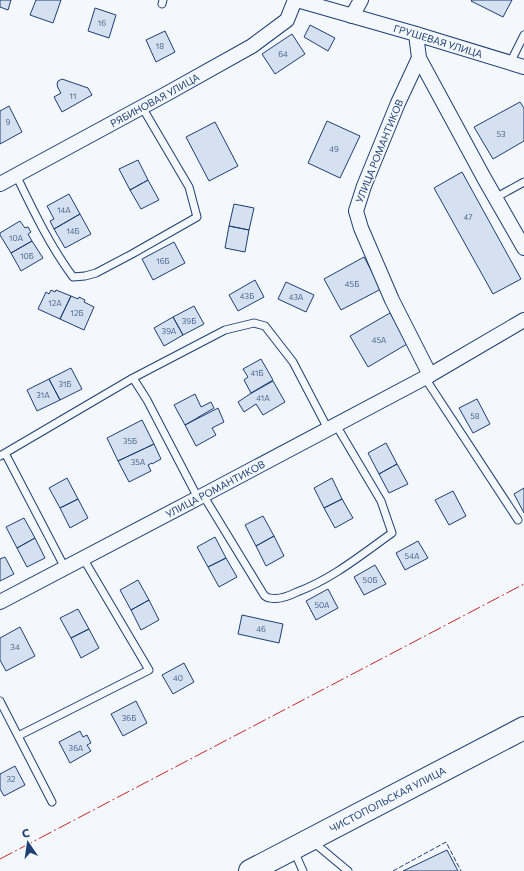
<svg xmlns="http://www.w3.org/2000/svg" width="524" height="871" viewBox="0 0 524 871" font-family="Commissioner,sans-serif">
	<rect width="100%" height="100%" fill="#f4f7fb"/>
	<path fill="#d5e0f0" stroke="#1d3f73" d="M0,0H11L8,10L0,7Z
		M36,0H61L53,23L30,15Z
		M472,0H512L503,17L471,1Z
		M95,8L116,15L109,38L88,31Z
		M310,25L335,38L328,51L304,37Z
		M165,31L175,52L156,62L146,40Z
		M292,34L305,54L275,74L262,54Z
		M62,79L88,88L92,95L62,112L54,97L61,93L58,88L57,84L58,81Z
		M520,102L524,108V141L493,159L474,127Z
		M9,106L22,132L0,144V111Z
		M327,121L360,136L340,178L308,163Z
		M215,122L238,166L209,181L186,137Z
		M138,160L148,180L130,190L119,169Z
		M462,172L521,279L493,294L434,188Z
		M148,180L159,200L141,209L130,190Z
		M69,194L80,214L54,229L50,221L54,219L47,206Z
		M234,204L254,208L249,230L229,226Z
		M80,214L91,234L65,248L54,229Z
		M20,221L25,228L28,227L31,232L28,234L32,241L11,253L0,235V233Z
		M229,226L249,230L245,252L225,248Z
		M32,241L43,258L21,271L11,253Z
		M174,242L185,263L153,280L142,259Z
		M364,257L381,289L341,310L324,279Z
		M255,280L264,297L238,311L229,295Z
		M286,282L314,295L306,312L278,299Z
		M51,290L55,292L56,290L71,296L60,319L38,309L46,292L49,294Z
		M71,296L78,299L79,297L85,300L84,302L94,307L84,330L60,319Z
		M194,306L204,324L183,335L173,317Z
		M390,313L407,344L368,367L350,336Z
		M173,317L183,335L164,346L154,328Z
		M261,359L273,380L251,393L244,380L248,377L243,369Z
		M71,368L82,389L60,400L49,379Z
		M49,379L60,400L37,411L27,390Z
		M273,381L285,402L263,415L256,404L244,412L238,402L250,394Z
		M195,394L201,407L211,402L214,408L185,425L174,405Z
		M477,399L490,424L473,433L459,408Z
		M218,408L224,422L212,428L216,435L196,446L185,425Z
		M142,420L154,444L118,461L107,438Z
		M386,443L397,464L379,474L368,453Z
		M154,444L161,459L152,464V463L148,465L151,471L129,482L118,461Z
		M397,464L408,484L389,493L379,474Z
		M67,478L78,499L60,508L49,488Z
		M332,478L342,499L324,508L314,488Z
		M524,488V513L514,494Z
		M453,491L466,516L449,525L435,500Z
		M78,499L88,518L70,528L60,508Z
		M342,499L353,518L335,528L324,508Z
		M263,516L274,536L256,546L245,525Z
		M24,518L35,538L17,548L6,527Z
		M274,536L284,556L266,566L256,546Z
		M215,537L226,558L208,567L197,547Z
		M35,538L45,558L27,567L17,548Z
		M418,541L428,558L405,570L396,553Z
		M5,557L14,574L0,581V559Z
		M226,558L237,577L219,587L208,567Z
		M375,565L386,584L364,595L354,577Z
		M138,580L149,600L131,610L120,590Z
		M328,589L338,608L316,620L306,601Z
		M149,600L159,620L141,630L131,610Z
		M78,609L89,629L71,638L60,618Z
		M242,615L283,624L279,643L238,634Z
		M20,627L35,656L6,671L0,660V638Z
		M89,629L99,648L81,658L71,638Z
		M184,663L194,682L173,694L162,675Z
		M136,701L147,723L123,736L111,714Z
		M80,731L83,737L87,735L91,743L87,745L91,751L70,763L59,742Z
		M15,766L25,785L4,796L0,789V774Z
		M447,850L458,871H403Z"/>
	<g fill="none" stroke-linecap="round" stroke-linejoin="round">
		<g stroke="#1d3f73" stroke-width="9">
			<path id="lane" d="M162,4L163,0
				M510,63L524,35
				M16,175C33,210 50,246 73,277L85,276L96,273L132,254L197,217L189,187L142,107
				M495,198L524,182
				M133,378L225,330L254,323L265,326L293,362L328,429
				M425,378L518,520
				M5,453L65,568
				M0,456L133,378L147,400L198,498
				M203,495L264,595C265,596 268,598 270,598C278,600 289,596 297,592C332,579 361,555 392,533L381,501L336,425
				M0,701L18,736L149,670L83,558
				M18,736L52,802
				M312,841L348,871
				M294,851L303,871"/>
		</g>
		<g stroke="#1d3f73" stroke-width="16">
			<g id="street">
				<path id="s1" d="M297,0L416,34L524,67"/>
				<path d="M352,16L361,0"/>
				<path d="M416,34L419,58L484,178L524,248"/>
				<path d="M419,58L398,103L364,186L356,211L361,228L392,300L430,375"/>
				<path id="s2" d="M0,184L168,93L252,46L287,20L295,0"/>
				<path id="s3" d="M0,602L198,498L430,375L524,320"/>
			</g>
		</g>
		<g stroke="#1d3f73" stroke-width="24">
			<g id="primary">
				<path id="s4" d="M250,871L524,728"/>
			</g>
		</g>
		<use href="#lane" stroke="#f4f7fb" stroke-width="7"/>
		<use href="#street" stroke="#f4f7fb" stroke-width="14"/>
		<use href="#primary" stroke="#f4f7fb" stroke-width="22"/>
		<path stroke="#1d3f73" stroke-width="1" stroke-dasharray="5 2" stroke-linecap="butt" d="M393,871L446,842L461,871"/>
		<path stroke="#c62828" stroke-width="1" stroke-dasharray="14 3 2 3" stroke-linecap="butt" d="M0,859L524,584"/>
	</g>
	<g text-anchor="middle" stroke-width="3" stroke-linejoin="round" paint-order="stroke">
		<g font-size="8" fill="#4b6792">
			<text x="102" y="26">16</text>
			<text x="160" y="49">18</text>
			<text x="283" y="57">64</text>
			<text x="73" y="99">11</text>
			<text x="8" y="125">9</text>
			<text x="501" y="137">53</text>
			<text x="334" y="152">49</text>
			<text x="64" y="213">14А</text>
			<text x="468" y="220">47</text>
			<text x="73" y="234">14Б</text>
			<text x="16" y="241">10А</text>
			<text x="27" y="259">10Б</text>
			<text x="163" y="264">16Б</text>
			<text x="352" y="287">45Б</text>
			<text x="247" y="299">43Б</text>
			<text x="296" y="300">43А</text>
			<text x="55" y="306">12А</text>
			<text x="77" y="316">12Б</text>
			<text x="189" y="324">39Б</text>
			<text x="169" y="334">39А</text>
			<text x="379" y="343">45А</text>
			<text x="257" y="376">41Б</text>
			<text x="65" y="387">31Б</text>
			<text x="43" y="398">31A</text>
			<text x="263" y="401">41А</text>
			<text x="475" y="419">58</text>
			<text x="130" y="444">35Б</text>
			<text x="138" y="465">35А</text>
			<text x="412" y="559">54А</text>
			<text x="370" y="583">50Б</text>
			<text x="322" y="608">50А</text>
			<text x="261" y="632">46</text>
			<text x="15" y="650">34</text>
			<text x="178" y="681">40</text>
			<text x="129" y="721">36Б</text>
			<text x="76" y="751">36A</text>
			<text x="11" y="782">32</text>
		</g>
		<g font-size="10" fill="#1d3f73" stroke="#f4f7fb">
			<text dy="4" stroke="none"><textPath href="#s1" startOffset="147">ГРУШЕВАЯ УЛИЦА</textPath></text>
			<text dy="4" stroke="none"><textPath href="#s2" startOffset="176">РЯБИНОВАЯ УЛИЦА</textPath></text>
			<text transform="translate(379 151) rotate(-68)" y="4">УЛИЦА РОМАНТИКОВ</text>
			<text dy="4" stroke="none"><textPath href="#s3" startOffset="243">УЛИЦА РОМАНТИКОВ</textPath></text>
			<text dy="4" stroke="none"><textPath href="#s4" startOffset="155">ЧИСТОПОЛЬСКАЯ УЛИЦА</textPath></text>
		</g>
	</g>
	<g transform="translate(28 843) rotate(347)" stroke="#f4f7fb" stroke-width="3" paint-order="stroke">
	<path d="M0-3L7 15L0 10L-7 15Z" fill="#1d3f73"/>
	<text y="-6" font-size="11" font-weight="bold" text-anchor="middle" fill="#1d3f73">С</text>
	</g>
</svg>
